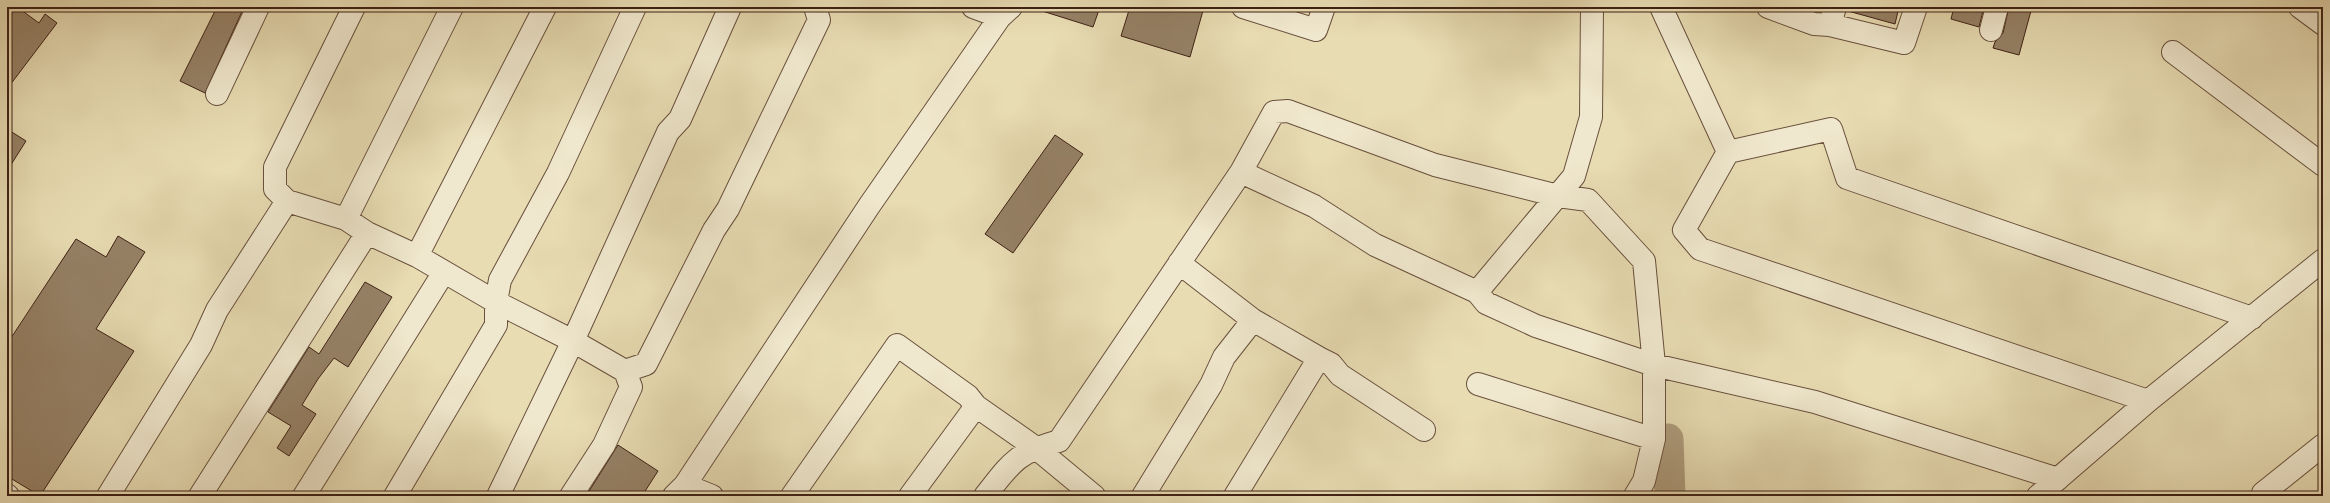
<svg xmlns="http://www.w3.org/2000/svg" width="2330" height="503" viewBox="0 0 2330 503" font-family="'Sorts Mill Goudy',serif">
	<rect width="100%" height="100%" fill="#e8dcb3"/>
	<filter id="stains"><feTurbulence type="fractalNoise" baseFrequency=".005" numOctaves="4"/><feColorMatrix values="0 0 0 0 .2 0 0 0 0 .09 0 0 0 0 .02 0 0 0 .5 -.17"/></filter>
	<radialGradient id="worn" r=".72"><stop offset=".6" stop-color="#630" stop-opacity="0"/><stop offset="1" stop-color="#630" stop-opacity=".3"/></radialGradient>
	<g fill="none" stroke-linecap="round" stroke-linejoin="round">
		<path stroke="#ae9c7d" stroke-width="31" d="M1668,439L1670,496"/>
	</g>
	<path fill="#968267" stroke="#3e2115" d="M7,7H17L39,23L45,14L57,23L7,89Z
		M217,7H244L205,93L180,81Z
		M1039,7H1100L1093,27L1039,10Z
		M1130,7H1204L1190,57L1121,36Z
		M1849,7H1899L1895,24L1848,11Z
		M1954,7H1984L1979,27L1951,19Z
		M2009,7H2032L2019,55L1993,48L1995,42L2003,33Z
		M7,129L26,141L7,171Z
		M1055,135L1083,154L1013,253L985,234Z
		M118,236L145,252L96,329L134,351L40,496L7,476V344L76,239L106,257Z
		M365,282L392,297L348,367L334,358L318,379L302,405L316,414L289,456L277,448L291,426L268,412L309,347L319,354Z
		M618,445L658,471L642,496H586Z"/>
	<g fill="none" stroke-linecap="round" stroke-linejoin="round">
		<g stroke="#68503c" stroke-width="24">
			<path id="minor" d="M354,7L275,167V189L287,201L346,219L367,233L417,256L496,302L573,341L625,371L631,387L604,445L571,496
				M973,7L1000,17
				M1243,7L1316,30L1324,7
				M1661,7L1728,152L1831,129L1847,178L2252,318
				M1768,7L1814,24L1830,25L1904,43L1916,7
				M2300,7L2323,24
				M1830,25L1835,7
				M1991,30L1997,7
				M2173,52L2323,165
				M217,94L258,7
				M1728,152L1684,230L1700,249L2148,401
				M1241,172L1314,206L1375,245L1477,292L1486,303L1536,326L1654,365L1815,402L2058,479
				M346,219L452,7
				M417,256L545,7
				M1179,263L1253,320L1319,358
				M1477,292L1574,176L1591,117L1592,7
				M625,371L646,364L714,230L728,209L819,20L815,7
				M1478,384L1654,439
				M685,485L712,496
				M2263,493L2323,445
				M7,495L8,496
				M108,496L201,345L217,310L287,201
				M200,496L367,233
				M304,496L444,272
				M395,496L496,325V302L500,280L558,173L635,7
				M498,496L573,341L668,132L680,119L730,7
				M674,496L685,485L869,206L1000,17L1011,7
				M792,496L897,345L968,396L976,406L1036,448L1094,496
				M910,496L976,406
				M985,496C1012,462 1016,453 1059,441L1241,172L1274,112L1288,111L1435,165L1558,196L1588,200L1644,261L1654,365V439L1644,481L1635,496
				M1143,496L1211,385L1224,357L1253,320
				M1235,496L1319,358L1331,364L1340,375L1424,430
				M2038,496L2148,401L2323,260"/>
		</g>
		<use href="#minor" stroke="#f0e8ce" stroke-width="22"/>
	</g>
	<rect width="2330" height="503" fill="none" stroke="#e8dcb3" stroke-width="24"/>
	<rect x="8" y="8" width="2314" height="487" fill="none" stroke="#3e2115" stroke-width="2"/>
	<rect x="12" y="12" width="2306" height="479" fill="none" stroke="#3e2115"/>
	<rect width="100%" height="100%" filter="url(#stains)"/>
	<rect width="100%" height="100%" fill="url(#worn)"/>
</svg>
